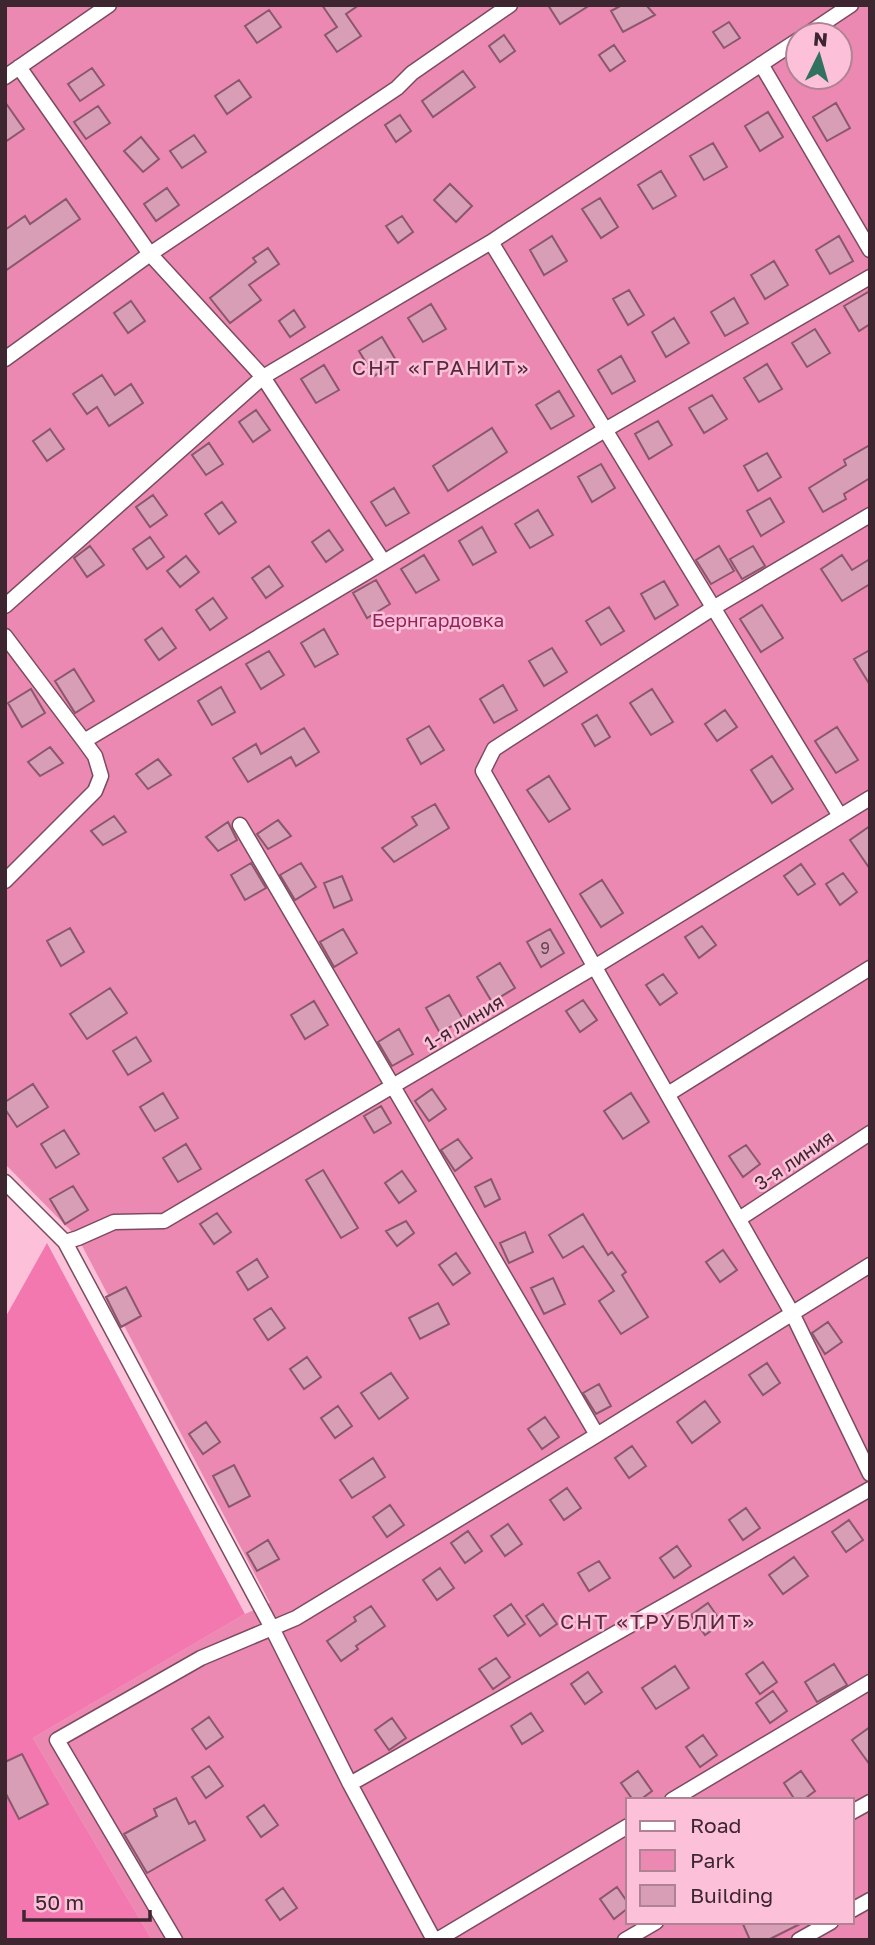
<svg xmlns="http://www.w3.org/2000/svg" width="875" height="1945" viewBox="0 0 875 1945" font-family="'Golos Text',sans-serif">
	<rect width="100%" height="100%" fill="#fcc1d8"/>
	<path fill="#eb89b3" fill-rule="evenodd" d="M5,5H870V1940H152L33,1738L245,1614L270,1603L78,1238L5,1164ZM798,35H840V77H798ZM628,1800H852V1922H628Z"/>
	<path fill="#f378b0" d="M47,1243L245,1614L33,1738L152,1940H5V1318Z"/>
	<path fill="#d79eb5" stroke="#8a576d" stroke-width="2" d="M322,5H359L346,14L361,36L337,52L325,35L337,27Z
		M548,5H590L560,24Z
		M622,5H646L655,15L623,32L611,11Z
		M269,10L281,27L257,43L245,26Z
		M729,22L740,38L724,48L713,32Z
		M504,35L515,51L500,62L489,46Z
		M614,45L625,61L610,71L599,55Z
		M92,68L104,85L80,101L68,84Z
		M463,71L475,87L433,117L422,101Z
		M239,80L251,97L227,114L215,96Z
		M5,102L24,129L5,142Z
		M836,103L850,128L827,141L813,117Z
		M98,106L110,123L86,139L74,122Z
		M768,112L783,137L760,151L745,126Z
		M400,115L411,131L396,142L385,125Z
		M194,135L206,152L182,168L170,151Z
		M141,137L159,159L143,172L124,151Z
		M713,143L727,167L704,180L690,156Z
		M661,171L676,196L653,209L638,185Z
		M450,184L472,206L456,222L434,200Z
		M167,188L179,205L156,221L144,204Z
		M600,198L618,227L601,238L582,209Z
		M66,199L80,219L5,271V230L25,216L30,224Z
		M402,216L413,232L398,243L386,226Z
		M552,236L567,261L544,275L530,250Z
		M839,236L853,261L830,274L816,250Z
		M268,248L279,264L249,285L261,300L230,323L210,298L256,262L253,258Z
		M774,261L788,285L765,299L751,275Z
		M629,290L644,315L628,325L613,299Z
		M870,291V324L859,331L844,306Z
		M734,298L748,323L725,336L711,312Z
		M131,301L145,321L128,333L114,313Z
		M431,304L446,329L423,342L408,318Z
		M294,310L305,327L290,337L279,321Z
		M674,318L689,343L666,357L652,332Z
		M815,329L830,353L807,367L792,343Z
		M382,337L397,362L374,376L359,351Z
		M621,356L635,381L612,394L598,370Z
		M767,364L782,389L759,402L744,378Z
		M324,365L339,390L316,403L301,379Z
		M102,375L115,395L131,384L143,403L109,426L97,407L87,414L73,394Z
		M559,391L574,416L551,429L536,405Z
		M712,395L727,419L704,433L689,408Z
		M256,410L270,430L253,442L239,422Z
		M658,421L672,445L649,459L635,434Z
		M492,428L507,452L448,491L433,466Z
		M50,429L64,449L47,461L33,441Z
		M209,443L223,464L206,475L192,455Z
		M870,445V478L844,494L846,499L823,512L809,488L846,465L844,460Z
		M767,453L781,477L758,491L744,466Z
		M601,464L615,488L592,502L578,477Z
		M394,488L409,513L386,526L371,502Z
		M153,495L167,515L150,527L136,507Z
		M770,498L784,522L761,536L747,511Z
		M222,502L236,522L219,534L205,514Z
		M538,510L553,535L530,548L515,524Z
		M482,527L496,552L473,565L459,541Z
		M329,530L343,550L326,562L312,542Z
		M150,537L164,557L147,569L133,549Z
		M90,546L104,565L87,577L74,558Z
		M719,546L734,571L711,584L696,560Z
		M753,546L765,566L742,579L730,559Z
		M424,555L439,580L416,593L401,569Z
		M842,555L852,570L870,559V584L842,601L821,569Z
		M186,556L199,572L180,587L167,571Z
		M269,566L283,586L266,598L252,578Z
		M376,580L390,604L367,618L353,593Z
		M664,581L678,605L655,619L641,594Z
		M213,598L227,618L210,630L196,610Z
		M762,605L783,638L761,652L740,619Z
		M609,607L624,631L601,645L586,621Z
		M162,628L176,648L159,660L145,640Z
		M324,629L338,654L315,667L301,643Z
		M552,648L567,672L544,686L529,661Z
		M870,650V685L854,659Z
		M269,651L284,675L261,689L246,664Z
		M74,669L94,701L75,713L55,681Z
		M503,685L517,710L494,723L480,699Z
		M221,687L235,712L212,725L198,701Z
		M31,689L45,713L22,727L8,703Z
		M652,689L673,722L651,735L630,703Z
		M725,710L737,727L717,741L705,724Z
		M597,715L610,737L595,746L582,724Z
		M429,726L444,750L421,764L407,739Z
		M837,727L858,760L836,773L815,741Z
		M304,728L319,752L296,766L291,757L248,782L233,758L256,744L261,754Z
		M50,747L63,763L40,776L28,762Z
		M772,756L793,789L772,803L751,770Z
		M158,759L171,775L148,789L136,774Z
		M549,776L570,809L549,822L527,790Z
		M435,804L449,828L394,862L382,848L417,825L412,817Z
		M114,816L126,832L103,845L91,831Z
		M278,820L291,836L268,849L257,834Z
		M228,822L237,840L218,851L206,837Z
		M870,826V869L850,840Z
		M251,863L266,888L245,900L231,875Z
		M301,863L316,887L295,900L280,875Z
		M801,864L815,884L798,895L784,876Z
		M843,873L857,892L840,905L826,884Z
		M342,876L352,900L334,908L324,883Z
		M602,880L623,913L601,927L580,894Z
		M702,926L716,945L699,958L685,937Z
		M70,928L84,952L61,966L47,941Z
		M343,929L357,953L334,967L320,942Z
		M550,929L564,953L541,967L527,942Z
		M500,963L515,988L492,1002L477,977Z
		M663,974L677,993L660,1005L646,985Z
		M110,988L127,1013L87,1039L70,1014Z
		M449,995L463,1019L440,1033L426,1008Z
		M583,1000L597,1020L580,1032L566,1011Z
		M314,1001L328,1025L305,1039L291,1015Z
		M399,1029L413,1054L392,1066L378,1042Z
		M136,1037L151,1061L128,1075L113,1051Z
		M33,1084L48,1107L17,1127L5,1109V1102Z
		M432,1089L446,1109L429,1121L415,1101Z
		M163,1093L178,1118L155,1131L140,1107Z
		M631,1093L649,1122L623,1139L604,1111Z
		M381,1106L391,1123L374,1133L364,1116Z
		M64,1130L79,1154L56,1168L41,1144Z
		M458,1139L472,1158L455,1171L441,1150Z
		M186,1144L201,1169L178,1182L163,1158Z
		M746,1145L760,1164L743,1177L729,1156Z
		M323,1170L358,1228L341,1238L306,1180Z
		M402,1171L416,1191L399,1203L385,1183Z
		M491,1179L500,1199L485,1207L475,1187Z
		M73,1186L88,1210L65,1224L50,1199Z
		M217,1213L231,1232L214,1244L200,1224Z
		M583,1214L608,1255L612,1252L626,1272L622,1275L648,1317L621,1334L599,1301L614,1291L583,1246L563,1258L549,1235Z
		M406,1221L414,1233L397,1246L386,1231Z
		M525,1232L533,1252L509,1263L500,1243Z
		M723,1250L737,1270L720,1282L706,1262Z
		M456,1253L470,1273L453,1285L439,1265Z
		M257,1259L268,1277L248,1290L237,1272Z
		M553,1278L565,1304L544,1314L531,1288Z
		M126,1287L141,1316L121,1327L106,1297Z
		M438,1303L449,1324L420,1339L409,1318Z
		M271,1308L285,1328L268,1340L254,1319Z
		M828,1322L842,1342L825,1354L812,1333Z
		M307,1357L321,1377L304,1389L290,1369Z
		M767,1363L780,1383L763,1395L749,1375Z
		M391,1373L408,1398L379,1419L361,1393Z
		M599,1384L611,1406L596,1414L583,1393Z
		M705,1401L720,1422L692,1443L677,1422Z
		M338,1406L352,1426L335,1438L321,1418Z
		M545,1417L559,1437L542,1449L528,1429Z
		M206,1422L220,1442L203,1454L189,1434Z
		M632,1446L646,1466L629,1478L615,1458Z
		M373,1458L385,1477L352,1498L340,1480Z
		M234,1465L250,1496L229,1507L213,1476Z
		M567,1488L581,1508L564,1520L550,1500Z
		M390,1505L404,1525L387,1537L373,1517Z
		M746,1508L760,1528L743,1540L729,1520Z
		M849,1520L863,1540L846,1552L832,1532Z
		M508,1524L522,1544L505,1556L491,1536Z
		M468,1531L482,1551L465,1563L451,1543Z
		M268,1540L279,1559L257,1571L247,1553Z
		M677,1546L691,1566L674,1578L660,1558Z
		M794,1557L808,1576L783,1594L769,1575Z
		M599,1561L610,1578L589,1591L578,1573Z
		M440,1568L454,1588L437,1600L423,1580Z
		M708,1603L722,1623L705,1635L691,1615Z
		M511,1604L525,1624L508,1636L494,1616Z
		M543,1604L557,1624L540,1636L526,1616Z
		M371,1606L385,1626L356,1646L358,1649L341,1661L327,1641L356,1621L354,1617Z
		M496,1658L510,1677L493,1689L479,1669Z
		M763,1662L777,1682L760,1694L746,1674Z
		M834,1664L847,1685L817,1702L805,1682Z
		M675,1666L689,1688L656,1709L642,1688Z
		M588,1672L602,1692L585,1704L571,1684Z
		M773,1691L787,1711L770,1723L756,1703Z
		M531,1713L543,1731L522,1744L511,1726Z
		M209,1717L223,1737L206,1749L192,1729Z
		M392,1718L406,1738L389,1750L375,1730Z
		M870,1727V1765L852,1740Z
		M703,1735L717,1755L700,1767L686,1747Z
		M22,1754L48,1804L19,1819L5,1792V1762Z
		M209,1766L223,1786L206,1798L192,1777Z
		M638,1771L652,1791L640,1800H633L621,1783Z
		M801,1771L815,1791L803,1800H795L784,1783Z
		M176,1798L189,1824L195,1821L205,1840L147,1873L124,1834L157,1816L154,1809Z
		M264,1805L278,1825L261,1837L247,1817Z
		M617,1887L628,1903V1908L614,1919L600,1899Z
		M283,1888L297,1908L280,1920L266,1900Z
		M742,1922H804L768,1940H750Z"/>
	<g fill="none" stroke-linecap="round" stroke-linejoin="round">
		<g stroke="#7d4b60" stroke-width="17">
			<path id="minor" d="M806,35L851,5
				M761,64L870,250
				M19,67L150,254L263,377L383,561
				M5,77L109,5
				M491,242L840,816
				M5,359L150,254L397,88L412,73L510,5
				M870,515L713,608L494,749L483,771L792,1313L870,1474
				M5,606L263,377L491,242L798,40
				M5,636L84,741L95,756L101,776L95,791L5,881
				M84,741L605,430L870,277
				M240,825L597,1435
				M668,1094L870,968
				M5,1182L65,1242L272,1628L350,1784L434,1940
				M739,1219L870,1133
				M65,1242L78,1238L114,1222L164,1221L596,966L870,798
				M350,1784L870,1489
				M672,1800L870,1682
				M852,1812L870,1802
				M852,1910L870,1900
				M175,1940L57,1740L201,1658L296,1618L597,1435L870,1265
				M437,1940L628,1826
				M625,1940L656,1922
				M799,1940L831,1922"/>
		</g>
		<use href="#minor" stroke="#fff" stroke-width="14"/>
	</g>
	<g text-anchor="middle" stroke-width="5" stroke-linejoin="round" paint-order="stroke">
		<g font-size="16" fill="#644450">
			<text x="545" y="954">9</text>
		</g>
		<g font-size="19" fill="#92255e" stroke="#fcc1d8">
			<text x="438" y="627">Бернгардовка</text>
		</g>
		<g font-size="19" fill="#3d262f" stroke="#fcc1d8">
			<text transform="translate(464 1022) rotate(-31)" y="7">1-я линия</text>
			<text transform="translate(794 1160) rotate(-34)" y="7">3-я линия</text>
		</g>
		<g font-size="21" letter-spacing="2" fill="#57293d" stroke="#fcc1d8">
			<text x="441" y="375">СНТ «ГРАНИТ»</text>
			<text x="658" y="1629">СНТ «ТРУБЛИТ»</text>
		</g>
	</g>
	<rect width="875" height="1945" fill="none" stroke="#3d262f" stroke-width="14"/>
	<rect x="626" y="1798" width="228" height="126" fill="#fcc1d8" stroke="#b08394" stroke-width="2"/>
	<rect x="640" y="1821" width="35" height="10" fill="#ffffff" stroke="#b08394" stroke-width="2"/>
	<text x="690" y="1833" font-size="21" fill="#3d262f">Road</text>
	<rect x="640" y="1850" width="35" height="21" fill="#eb89b3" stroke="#b08394" stroke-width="2"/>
	<text x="690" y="1868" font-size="21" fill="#3d262f">Park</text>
	<rect x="640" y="1885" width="35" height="21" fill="#d79eb5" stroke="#b08394" stroke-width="2"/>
	<text x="690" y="1903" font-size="21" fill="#3d262f">Building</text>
	<g transform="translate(819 56) rotate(5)"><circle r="33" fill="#fcc1d8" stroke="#b08394" stroke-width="2"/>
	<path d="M0-5L12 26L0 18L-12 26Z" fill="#317160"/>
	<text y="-10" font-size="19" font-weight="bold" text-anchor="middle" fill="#3d262f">N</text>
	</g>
	<path d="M24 1910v10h126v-10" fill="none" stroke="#3d262f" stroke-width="3.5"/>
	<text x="35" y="1910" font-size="21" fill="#3d262f" stroke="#fcc1d8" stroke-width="5" paint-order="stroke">50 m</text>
</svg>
